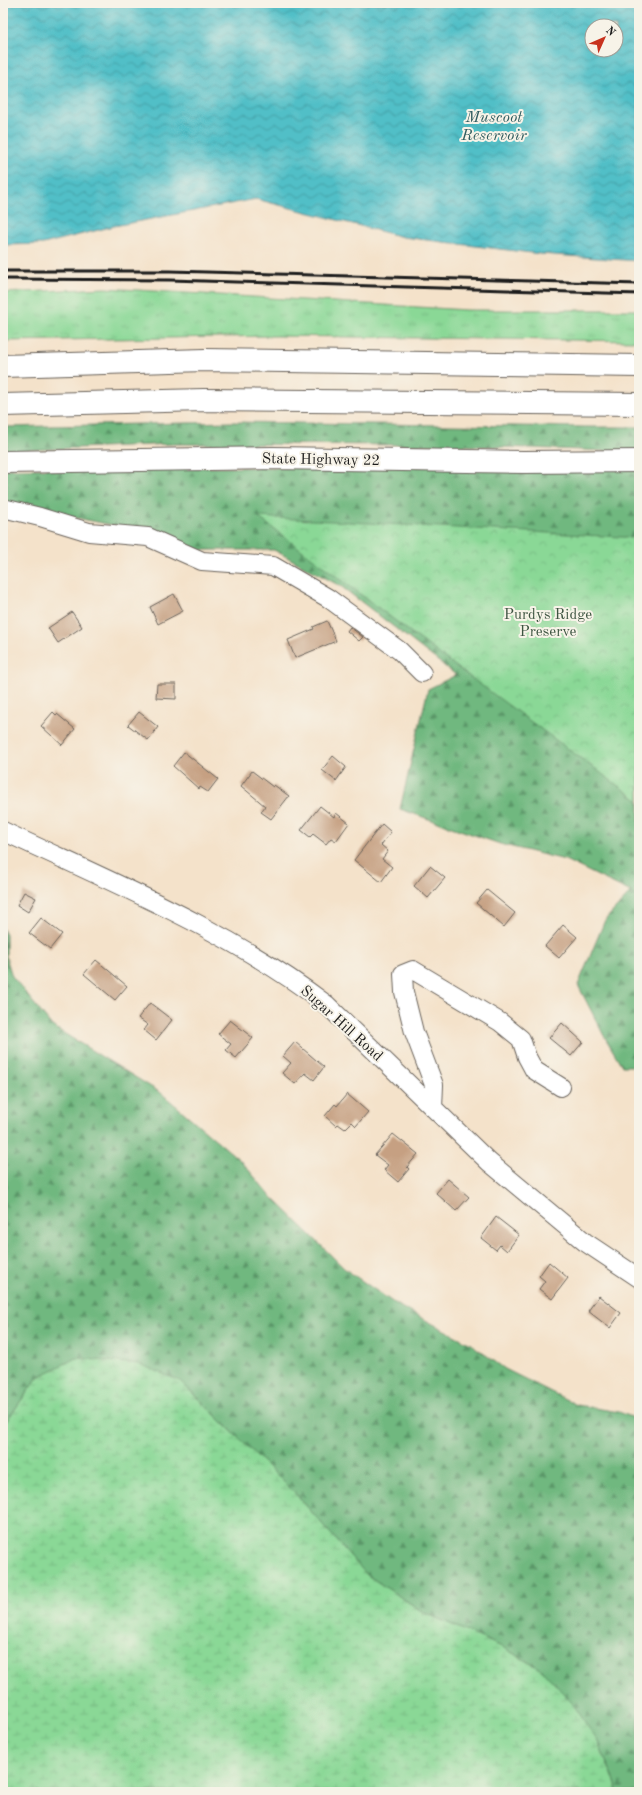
<svg xmlns="http://www.w3.org/2000/svg" width="642" height="1795" viewBox="0 0 642 1795" font-family="'Old Standard TT',serif">
	<defs>
		<pattern id="grass-tufts" width="24" height="20" patternUnits="userSpaceOnUse"><rect width="24" height="20" fill="#8ad896"/><path d="M3 7l-1-3M5 7V3M7 7l1-3M15 17l-1-3M17 17v-4M19 17l1-3" fill="none" stroke="#76b981"/></pattern>
		<pattern id="forest-firs" width="22" height="20" patternUnits="userSpaceOnUse"><rect width="22" height="20" fill="#6fb87f"/><path d="M5 1l3.5 6h-7zM16 11l3.5 6h-7z" fill="#5a9567"/></pattern>
		<pattern id="wetland-marsh" width="20" height="14" patternUnits="userSpaceOnUse"><rect width="20" height="14" fill="#8ad896"/><path d="M1 5h8M5 5V1M11 12h8M15 12V8" fill="none" stroke="#76b981"/></pattern>
		<pattern id="park-crowns" width="20" height="18" patternUnits="userSpaceOnUse"><rect width="20" height="18" fill="#8ad896"/><path d="M2 6a3 3 0 1 1 6 0M12 15a3 3 0 1 1 6 0" fill="none" stroke="#76b981"/></pattern>
		<pattern id="water-waves" width="16" height="10" patternUnits="userSpaceOnUse"><rect width="16" height="10" fill="#51bfc7"/><path d="M0 5q4-4 8 0t8 0" fill="none" stroke="#429aa1"/></pattern>
	</defs>
	<rect width="100%" height="100%" fill="#f7f3e8"/>
	<filter id="ink" filterUnits="userSpaceOnUse"><feTurbulence type="fractalNoise" baseFrequency=".025" numOctaves="2"/><feDisplacementMap in="SourceGraphic" scale="8" xChannelSelector="R" yChannelSelector="G"/><feConvolveMatrix kernelMatrix="1 2 1 2 8 2 1 2 1" color-interpolation-filters="sRGB"/></filter>
	<filter id="wash" filterUnits="userSpaceOnUse"><feTurbulence type="fractalNoise" baseFrequency=".012" numOctaves="4" result="noise"/><feDisplacementMap in="SourceGraphic" scale="16" xChannelSelector="R" yChannelSelector="G"/><feGaussianBlur stdDeviation="0.9" result="paint"/><feColorMatrix in="noise" values="0 0 0 0 0 0 0 0 0 0 0 0 0 0 0 0 0 1.4 0 .05"/><feComposite in="paint" operator="in"/></filter>
	<g filter="url(#wash)">
		<rect width="100%" height="100%" fill="#f4e2ca"/>
		<path fill="url(#grass-tufts)" stroke="#537a59" d="M105,288L467,310H639V341L276,336L3,341V293Z"/>
		<path fill="url(#forest-firs)" stroke="#466a4e" d="M231,422L590,427H639V449L609,451L448,445L174,444L3,451V427Z
			M639,465V1066H622L603,1034L578,985L605,920L631,892L565,860L500,844L400,809L428,689L456,675L342,587L274,550H201L117,526L42,511L3,502V469Z
			M3,929L6,935V957L12,976L52,1026L161,1093L241,1161L268,1193L345,1269L397,1305L471,1344L505,1369L577,1405L619,1412L639,1420V1792H617L616,1784L598,1742L543,1671L504,1648L423,1612L367,1575L294,1492L180,1381L38,1377L3,1426Z"/>
		<path fill="url(#wetland-marsh)" stroke="#537a59" d="M76,1358L139,1364L180,1381L294,1492L367,1575L423,1612L504,1648L543,1671L573,1704L598,1742L616,1784L617,1792H3V1426L38,1377Z"/>
		<path fill="url(#park-crowns)" stroke="#537a59" d="M258,517L639,538V801L470,677Z"/>
		<path fill="url(#water-waves)" stroke="#366e72" fill-rule="evenodd" d="M3,3H639V261L540,254L403,237L256,199L114,226L43,244L3,245ZM592,26H616V50H592Z"/>
		<g id="blocks">
			<path fill="#c6a082" d="M174,594L183,611L158,624L150,607Z
				M72,612L82,627L58,643L48,628Z
				M327,621L336,641L295,658L288,640L314,629L313,627Z
				M350,627L363,637L359,641L347,631Z
				M157,684H176V699L156,698Z
				M53,712L56,715L57,714L75,729L62,745L41,726Z
				M139,712L158,727L148,740L128,725Z
				M184,752L218,779L208,792L200,787L199,789L173,766Z
				M333,756L346,767L336,781L322,770Z
				M252,771L273,787L274,785L289,796L271,819L261,812L265,806L241,786Z
				M320,806L334,817L336,813L349,823L336,841L331,838L326,844L313,834L310,837L301,830Z
				M382,824L391,832L381,845L388,851L382,859L392,867L381,882L354,860Z
				M430,866L445,878L428,898L414,886Z
				M487,890L515,913L504,927L476,903Z
				M24,892L36,898L28,912L17,905Z
				M41,918L62,934L50,949L29,933Z
				M563,925L577,937L559,958L545,946Z
				M96,960L127,986L115,1000L84,974Z
				M150,1003L172,1020L156,1040L144,1030L148,1025L138,1018Z
				M230,1020L253,1038L236,1058L226,1050L231,1044L218,1034Z
				M562,1023L583,1042L571,1056L549,1038Z
				M295,1042L324,1067L314,1080L305,1073L295,1084L282,1073L291,1063L283,1056Z
				M347,1094L368,1112L356,1126L352,1122L345,1129L338,1124L336,1126L325,1116L335,1104L337,1106Z
				M393,1134L418,1154L407,1167L409,1169L398,1182L384,1170L388,1165L375,1155Z
				M448,1179L469,1197L456,1211L436,1193Z
				M496,1217L519,1235L507,1251L500,1245L496,1250L481,1238Z
				M549,1262L568,1278L552,1299L539,1289L545,1281L539,1276Z
				M599,1296L621,1313L610,1328L588,1311Z"/>
		</g>
	</g>
	<g filter="url(#ink)">
		<use href="#blocks" fill-opacity="0" stroke="#686159" stroke-width="1"/>
		<g fill="none" stroke-linecap="round" stroke-linejoin="round">
			<g stroke="#686159" stroke-width="20">
				<path id="minor" d="M3,508L40,517L89,532L148,537L202,561L273,566L328,598L400,651L422,673
					M3,831C113,883 229,930 327,1005L489,1162L585,1242L639,1278
					M433,1108L434,1085L414,1032L404,992L403,974L413,970L500,1022L521,1039L527,1057L534,1070L561,1087"/>
			</g>
			<g stroke="#686159" stroke-width="24">
				<path id="major" d="M3,462L274,458L524,462L639,461"/>
			</g>
			<g stroke="#686159" stroke-width="24">
				<path id="highway" d="M3,366L205,360L639,366
					M3,405L204,400L639,404"/>
			</g>
			<use href="#minor" stroke="#fff" stroke-width="18"/>
			<use href="#major" stroke="#fff" stroke-width="22"/>
			<use href="#highway" stroke="#fff" stroke-width="22"/>
			<path stroke="#1c1c1c" stroke-width="3" d="M3,271H170L639,284
				M3,279L170,280L639,294"/>
		</g>
	</g>
	<g text-anchor="middle" stroke-width="4" stroke-linejoin="round" paint-order="stroke">
		<g font-size="15" fill="#1c1c1c" stroke="#f7f3e8">
			<text transform="translate(321 459) rotate(1)" y="5">State Highway 22</text>
			<text transform="translate(342 1023) rotate(42)" y="5">Sugar Hill Road</text>
		</g>
		<g font-size="15" fill="#3d5441" stroke="#f7f3e8">
			<text x="548" y="619">Purdys Ridge<tspan x="548" dy="17">Preserve</tspan></text>
		</g>
		<g font-size="16" font-style="italic" fill="#315d60" stroke="#f7f3e8">
			<text x="494" y="122">Muscoot<tspan x="494" dy="18">Reservoir</tspan></text>
		</g>
	</g>
	<rect width="642" height="1795" fill="none" stroke="#f7f3e8" stroke-width="16"/>
	<g transform="translate(604 38) rotate(45)"><circle r="19" fill="#f7f3e8" stroke="#9f9d96"/>
	<path d="M0-3L7 15L0 10L-7 15Z" fill="#c8321e"/>
	<text y="-6" font-size="11" font-weight="bold" text-anchor="middle" fill="#1c1c1c">N</text>
	</g>
</svg>
